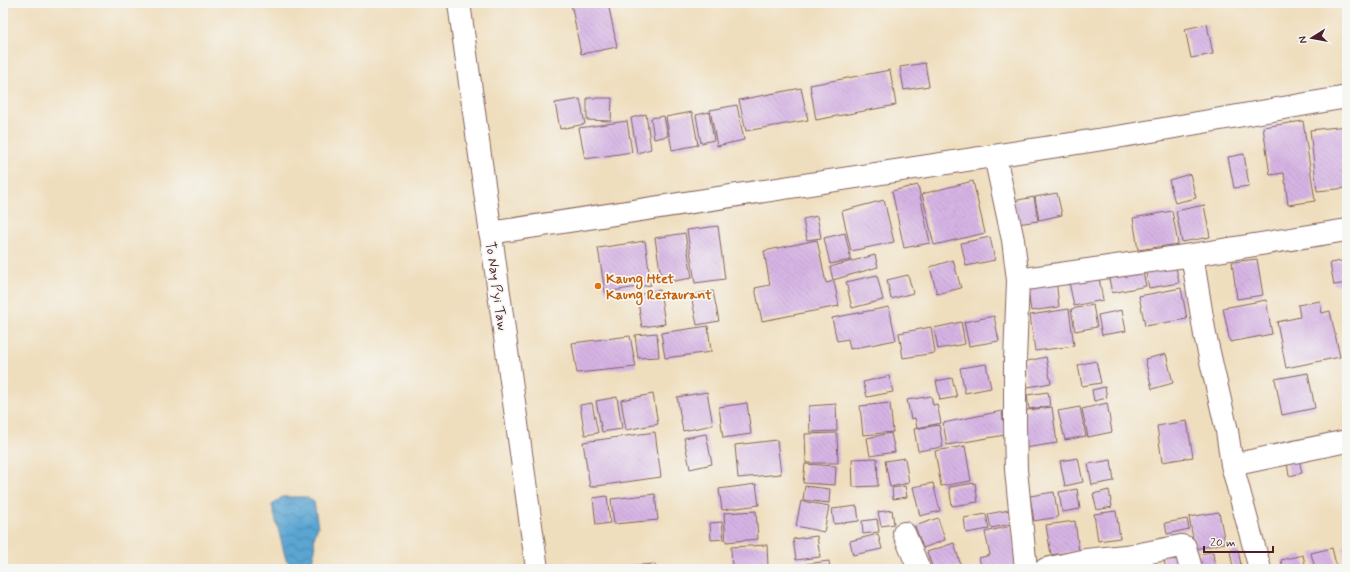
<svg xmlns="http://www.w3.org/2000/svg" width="1350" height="572" viewBox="0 0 1350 572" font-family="Mynerve,sans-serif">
	<defs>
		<pattern id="water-waves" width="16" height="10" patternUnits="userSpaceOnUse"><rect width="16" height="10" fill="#5aa5d2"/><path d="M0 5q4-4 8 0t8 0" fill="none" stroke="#4c86ab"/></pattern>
		<pattern id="building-back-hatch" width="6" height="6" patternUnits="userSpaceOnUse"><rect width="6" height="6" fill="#d6b4e4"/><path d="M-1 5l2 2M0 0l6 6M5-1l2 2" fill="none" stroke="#b99ac4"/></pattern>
	</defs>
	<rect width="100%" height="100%" fill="#f6f6f2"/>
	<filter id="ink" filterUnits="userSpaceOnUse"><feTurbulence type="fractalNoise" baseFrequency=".025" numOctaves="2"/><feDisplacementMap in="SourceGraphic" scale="8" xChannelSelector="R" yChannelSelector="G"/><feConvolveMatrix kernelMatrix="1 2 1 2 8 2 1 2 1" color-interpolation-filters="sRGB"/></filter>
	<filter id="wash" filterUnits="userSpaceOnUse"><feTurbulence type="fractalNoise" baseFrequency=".012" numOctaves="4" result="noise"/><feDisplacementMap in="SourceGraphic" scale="16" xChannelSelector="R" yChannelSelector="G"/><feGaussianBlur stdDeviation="0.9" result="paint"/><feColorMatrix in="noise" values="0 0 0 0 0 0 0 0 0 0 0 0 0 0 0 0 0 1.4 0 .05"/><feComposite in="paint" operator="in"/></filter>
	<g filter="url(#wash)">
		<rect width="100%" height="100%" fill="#efdebd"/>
		<path fill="url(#water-waves)" stroke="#52627e" d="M282,497H307L314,502L318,527L314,537L315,550L312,561L293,564L286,560L272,505Z"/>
		<g id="blocks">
			<path fill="url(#building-back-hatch)" d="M571,3H608L617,47L581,54Z
				M1207,24L1213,54L1191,58L1185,29Z
				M925,63L929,86L904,90L900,67Z
				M890,70L896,105L816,120L810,85Z
				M801,88L808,120L746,131L739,100Z
				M587,98H612L611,121L587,120Z
				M580,99L585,124L560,129L555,103Z
				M737,105L744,140L717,146L710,110Z
				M692,112L698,145L672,150L666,117Z
				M709,112L714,140L701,143L696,115Z
				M646,114L651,149L637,153L631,118Z
				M664,116L668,136L654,139L651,118Z
				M627,121L632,152L585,159L579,128Z
				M1303,121L1315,201L1288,205L1284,173L1270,175L1263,127Z
				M1347,126V188L1317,191L1310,130Z
				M1244,154L1249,186L1234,188L1228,157Z
				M1190,174L1196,198L1175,203L1169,180Z
				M973,181L985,233L934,245L922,194Z
				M918,185L930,243L904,248L892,191Z
				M1057,193L1062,215L1039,220L1035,197Z
				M1034,197L1038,221L1017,224L1013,201Z
				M884,200L894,242L851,251L842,211Z
				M1204,205L1210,237L1182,242L1176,211Z
				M1172,211L1178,244L1138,250L1133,218Z
				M817,216L821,238L807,240L803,219Z
				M718,226L725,279L695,283L687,230Z
				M685,233L692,278L662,283L655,238Z
				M845,233L851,260L830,264L824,238Z
				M990,237L995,260L966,266L961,243Z
				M817,240L826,283L834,281L839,306L762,321L755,288L770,285L764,251Z
				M645,241L651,285L605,292L598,248Z
				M875,255L878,267L833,280L830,267Z
				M1257,259L1263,295L1237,299L1232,262Z
				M953,260L961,288L937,294L930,267Z
				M1347,260V283L1334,285L1330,263Z
				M1175,262L1179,283L1149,288L1145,268Z
				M1142,267L1146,286L1112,293L1108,274Z
				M1098,272L1103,300L1074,306L1068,277Z
				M877,275L883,300L852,308L846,282Z
				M908,275L913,293L891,299L887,280Z
				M1056,279L1059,307L1031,311L1027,284Z
				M1181,288L1187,319L1145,326L1139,296Z
				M660,290L665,324L642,327L637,295Z
				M713,291L719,321L697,325L691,295Z
				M1266,300L1272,334L1230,342L1223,308Z
				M1320,301L1322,313L1330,311L1340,357L1286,368L1277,322L1300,317L1298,305Z
				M1093,305L1097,327L1075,331L1071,309Z
				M889,307L896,340L850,349L848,339L837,341L832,318Z
				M1069,309L1074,346L1035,351L1030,315Z
				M1122,310L1126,331L1102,335L1098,315Z
				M994,316L999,341L969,346L964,322Z
				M961,322L965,344L938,349L934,328Z
				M708,326L711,352L665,358L661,333Z
				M931,327L935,353L903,358L899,333Z
				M657,333L659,357L638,358L635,335Z
				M630,336L636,367L577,373L572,343Z
				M1166,354L1173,383L1152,389L1145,359Z
				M1046,357L1051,383L1028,387L1023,362Z
				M1096,361L1101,383L1082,386L1078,365Z
				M986,364L991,388L965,393L960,368Z
				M1308,373L1315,408L1282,415L1275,379Z
				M1347,373V388H1346L1344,374Z
				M889,376L893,392L867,397L863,382Z
				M952,378L957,397L940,400L936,381Z
				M1105,387L1107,398L1094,401L1092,390Z
				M707,392L713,425L683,431L677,397Z
				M1048,392L1050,406L1029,409L1027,395Z
				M653,394L658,424L626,430L621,400Z
				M931,396L933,405L937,404L941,423L917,428L915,418L911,419L907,400Z
				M617,397L622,429L602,432L596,401Z
				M592,403L598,433L585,435L580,405Z
				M747,403L751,434L723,438L719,407Z
				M890,403L893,432L863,435L860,406Z
				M1107,403L1112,432L1088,437L1082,409Z
				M836,404L837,431L810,432L809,406Z
				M1052,407L1057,443L1025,448L1020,411Z
				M1080,407L1086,436L1065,440L1058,411Z
				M1002,411L1005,435L947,445L943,423Z
				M1187,421L1193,457L1162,462L1157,426Z
				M939,425L943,447L918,451L914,429Z
				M655,432L661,477L590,487L583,442Z
				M837,433L838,463H806L805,434Z
				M891,433L895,452L870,456L867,438Z
				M706,434L712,464L690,469L684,438Z
				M777,440L781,474L738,478L735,445Z
				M965,446L971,481L941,486L935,451Z
				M877,458L878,486L853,487L852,459Z
				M905,458L909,483L890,487L885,461Z
				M1078,458L1083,482L1065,486L1060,461Z
				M1299,459L1302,473L1289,476L1287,462Z
				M1111,460L1114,481L1092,485L1088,464Z
				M805,464L836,466L835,485L803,483Z
				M933,483L940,511L920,516L913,487Z
				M975,483L978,502L952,506L949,487Z
				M756,484L759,505L722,510L719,489Z
				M805,486L830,489L829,503L803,500Z
				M905,486L907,497L893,499L892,488Z
				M1077,489L1080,509L1062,512L1059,492Z
				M1109,490L1112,507L1097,510L1093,494Z
				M1054,492L1058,517L1034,521L1030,496Z
				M655,494L658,520L614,524L611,499Z
				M607,496L610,523L596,525L593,498Z
				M801,501L829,506L824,532L796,526Z
				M857,506L859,521L834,524L832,509Z
				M892,510L894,524L881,526L878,512Z
				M1009,510L1012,524L991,528L988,514Z
				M756,511L758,539L726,542L724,513Z
				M1116,511L1120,538L1098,541L1094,514Z
				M1219,512L1225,543L1195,549L1189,517Z
				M986,514L989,529L966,533L964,518Z
				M938,518L945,540L923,548L915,526Z
				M877,519L879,532L863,534L862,521Z
				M1187,519L1189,529L1167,534L1165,523Z
				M1075,521L1079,551L1051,555L1046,525Z
				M722,522L724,539L711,540L710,523Z
				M1011,526L1017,569H982L979,558L990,555L985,532Z
				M878,534L882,549L853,555L850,541Z
				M817,536L820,557L796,560L793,539Z
				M954,543L961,566L952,569H933L927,552Z
				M767,545L768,567L732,569L731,547Z
				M1347,546V563H1346L1343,547Z
				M1179,548L1184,567L1177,569H1166L1162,552Z
				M1332,548L1337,569H1315L1311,553Z
				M1238,550L1241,565L1233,567L1230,551Z
				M1213,552L1215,569H1193L1192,555Z
				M1303,555L1306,569H1283L1281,560Z
				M829,561L830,569H805V564Z
				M655,564L656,569H612V567Z"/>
		</g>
	</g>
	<g filter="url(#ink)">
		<use href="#blocks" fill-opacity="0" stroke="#84625e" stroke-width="1"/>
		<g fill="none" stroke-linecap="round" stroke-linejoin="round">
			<g stroke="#84625e" stroke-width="24">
				<path id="street" d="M995,156L1013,240L1018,280L1015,360V426L1016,470L1026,569
					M490,233L1123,136L1347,97
					M1192,255L1205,335L1227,431L1232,465L1260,569
					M1018,280L1192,255L1347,230
					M1232,465L1347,441
					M904,533L919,569
					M1046,569L1086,560L1135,555L1181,546L1185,547L1191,569"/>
			</g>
			<g stroke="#84625e" stroke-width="24">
				<path id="primary" d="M459,3L537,569"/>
			</g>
			<use href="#street" stroke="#fff" stroke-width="22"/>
			<use href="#primary" stroke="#fff" stroke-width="22"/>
		</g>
	</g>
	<circle fill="#e8710a" stroke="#f6f6f2" stroke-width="1.5" cx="598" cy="286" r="4"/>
	<g text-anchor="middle" stroke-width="3.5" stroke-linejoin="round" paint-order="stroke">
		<g font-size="14" font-weight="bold" fill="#c56008" stroke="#f6f6f2" text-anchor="start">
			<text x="606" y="283">Kaung Htet<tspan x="606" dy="16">Kaung Restaurant</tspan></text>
		</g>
		<g font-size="14" fill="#4a1f2b" stroke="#f6f6f2">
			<text transform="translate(497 286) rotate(82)" y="5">To Nay Pyi Taw</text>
		</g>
	</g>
	<rect width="1350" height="572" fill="none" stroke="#f6f6f2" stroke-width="16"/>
	<g transform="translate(1312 38) rotate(259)" stroke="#f6f6f2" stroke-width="3" paint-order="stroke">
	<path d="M0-3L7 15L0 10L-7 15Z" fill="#4a1f2b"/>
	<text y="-6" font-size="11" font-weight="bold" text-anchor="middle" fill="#4a1f2b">N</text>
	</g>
	<path d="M1204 546v6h69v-6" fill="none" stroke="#4a1f2b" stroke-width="2"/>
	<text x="1210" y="546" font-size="12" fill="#4a1f2b" stroke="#f6f6f2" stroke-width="3" paint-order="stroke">20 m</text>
</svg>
